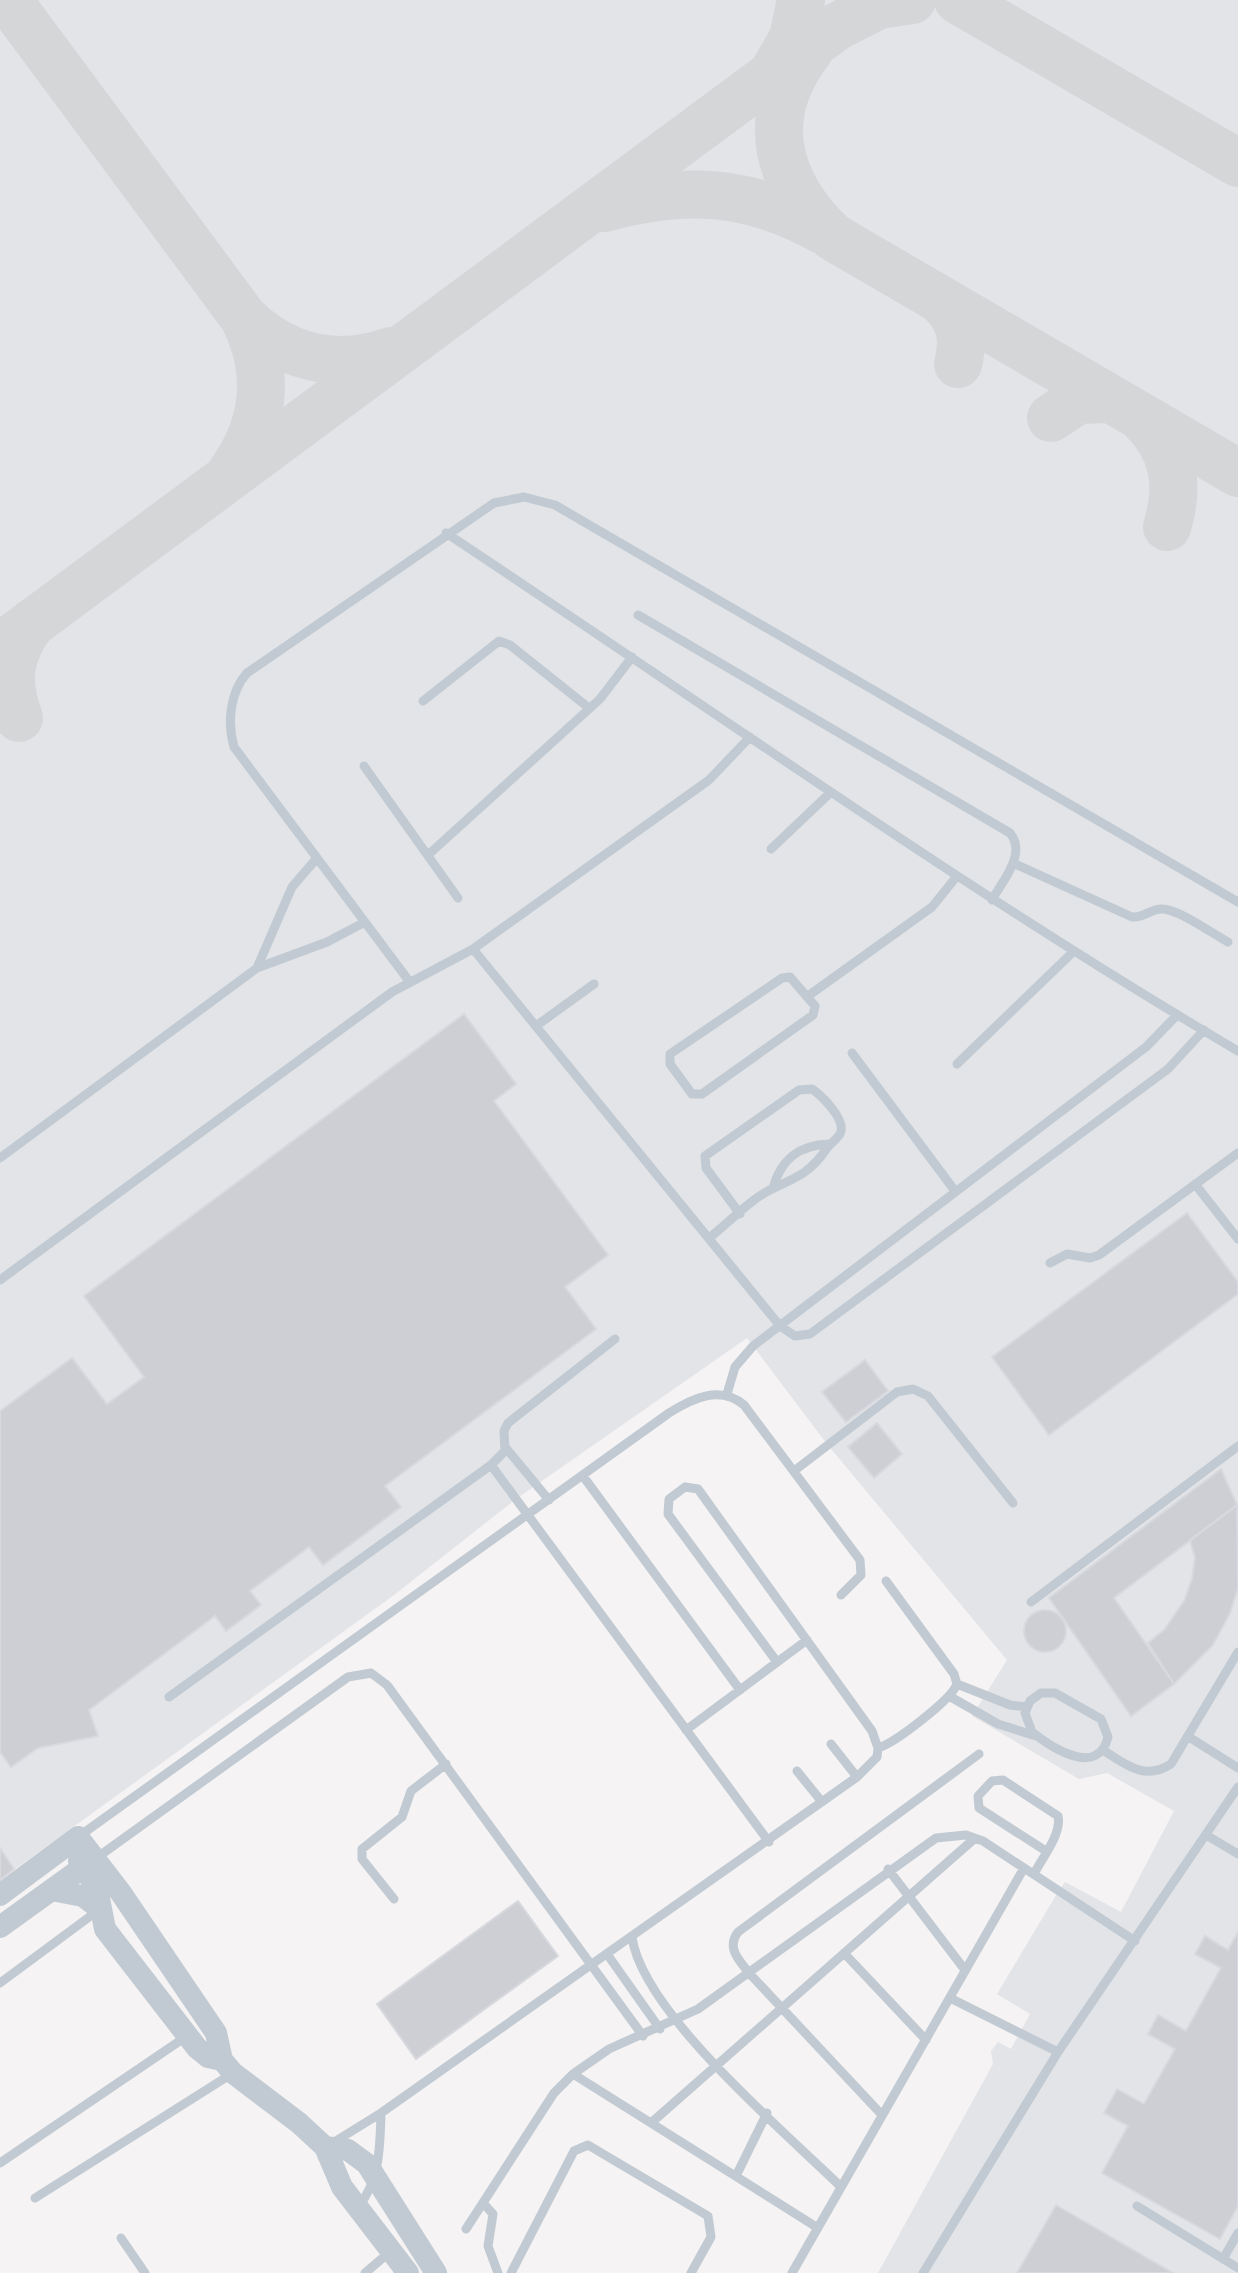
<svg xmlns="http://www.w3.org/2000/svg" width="1238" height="2273" viewBox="0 0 1238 2273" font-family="'Fira Sans Condensed',sans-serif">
	<rect width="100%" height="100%" fill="#f5f3f3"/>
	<path fill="#e2e4e7" d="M0,0H1238V2273H878L993,2064L991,2051L998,2042L1011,2049L1030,2014L997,1994L1058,1892L1065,1882L1121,1912L1174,1811L1107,1773L1079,1779L972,1716L1007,1660L827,1444L747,1338L516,1499L394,1595L0,1880Z"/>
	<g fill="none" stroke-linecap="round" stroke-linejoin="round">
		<path stroke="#d5d6d8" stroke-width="48" d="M8,0L244,318C285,358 336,370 391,351
			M958,0L1238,163
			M809,51C758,117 776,183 833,237L1238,473
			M774,71L793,38L801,0
			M604,208C685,186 748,189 822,230
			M939,299C960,317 965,337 958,364
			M1051,418L1078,400L1110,399
			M1142,418C1174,449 1180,486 1167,527
			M232,471C266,423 270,370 244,318
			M0,647L836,27L879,5L912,0
			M19,718C5,682 9,652 33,622"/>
	</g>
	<path fill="#cdcfd5" stroke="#d7d9de" stroke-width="2" d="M464,1014L516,1084L494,1101L608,1255L565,1287L596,1329L385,1486L401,1507L323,1565L309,1547L250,1591L261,1605L226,1631L215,1616L89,1710L98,1736L38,1748L11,1767L0,1752V1411L72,1358L107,1404L144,1377L84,1296Z
		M1187,1213L1238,1282V1294L1049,1435L992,1357Z
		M865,1360L888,1391L846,1422L822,1392Z
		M877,1423L902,1454L874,1478L848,1447Z
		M1221,1469L1237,1505L1114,1598L1174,1684L1131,1716L1049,1598Z
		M1237,1505L1238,1588L1230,1613L1213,1645L1174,1684L1148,1643L1164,1630L1184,1601L1192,1579L1195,1558L1190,1540Z
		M1024 1631a21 21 0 1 1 42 0a21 21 0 1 1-42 0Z
		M0,1848L14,1869L0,1880Z
		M518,1901L558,1956L416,2059L377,2004Z
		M1238,1932V2206L1220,2239L1102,2173L1128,2126L1104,2113L1117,2089L1144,2104L1175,2049L1148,2034L1158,2015L1186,2031L1221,1968L1195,1954L1205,1936L1228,1950Z
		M1056,2205L1173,2273H1017Z"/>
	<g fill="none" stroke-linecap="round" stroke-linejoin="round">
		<path stroke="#c1cad2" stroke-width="9" d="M446,533C709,707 966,891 1238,1051
			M638,615L1010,833C1027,854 1003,880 992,900
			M423,701L499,641L510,645L589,708
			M364,766L458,898
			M771,849L831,792
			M428,855L600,699L632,657
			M1013,863L1132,917C1145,918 1151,908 1163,909C1180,910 1213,934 1228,942
			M473,949L780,1326L795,1336L810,1334L1168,1069L1204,1030
			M257,968L292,887L317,858
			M790,977L815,1006L813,1015L702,1094H692L670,1064V1054L782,978Z
			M409,981L234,747C227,722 230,692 247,673L494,503L524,497L555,505L1238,902
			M808,996L932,907L957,876
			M536,1026L594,984
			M852,1053L955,1191
			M957,1064L1073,952
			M0,1158L257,968L327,942L365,922
			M1195,1184L1238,1239
			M773,1188C781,1159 799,1145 829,1144
			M709,1238C729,1223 751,1198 774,1188C798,1177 812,1171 827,1148C831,1143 837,1139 840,1134C847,1120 822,1096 812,1089L799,1090L705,1156L706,1168L740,1214
			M1050,1263L1067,1254L1090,1258L1099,1255L1238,1153
			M0,1280L392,992L473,949L709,780L750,737
			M727,1394L735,1367L753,1346L1146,1047L1177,1015
			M506,1448L549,1500
			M491,1465L769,1842
			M794,1471L897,1392L913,1389L928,1396L1013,1503
			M583,1476L740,1690
			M1031,1602L1238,1446
			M957,1684L1010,1705L1027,1707
			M1041,1693H1055L1101,1719L1108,1737C1098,1778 1052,1748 1032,1732L1025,1713L1030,1701Z
			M949,1696L998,1724L1036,1736
			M169,1697L491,1465L505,1451L504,1431L508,1423L615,1339
			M686,1730L807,1640
			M1189,1737L1238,1768
			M831,1744L857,1777
			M878,1748C895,1743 952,1699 957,1684L954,1674L886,1581
			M1103,1750C1126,1765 1145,1781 1171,1764L1238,1652
			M797,1771L822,1802
			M1206,1835L1238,1854
			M78,1837L669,1413C693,1398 720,1385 744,1405L860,1560L861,1575L841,1595
			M95,1859L348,1677L371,1673L387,1685L643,2036
			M888,1869L965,1970
			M1034,1874C1042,1858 1062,1834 1058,1816L1003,1780L992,1781L978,1796L979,1808L1046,1851
			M394,1899L362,1859V1849L402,1817L411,1791L446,1764
			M632,1937C642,2012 785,2132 841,2187
			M844,1953L926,2040
			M607,1954L660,2029
			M0,1983L100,1909
			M950,1998L1058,2052
			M573,2074L818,2228
			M882,2115L749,1973C739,1960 726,1948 738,1932L979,1754
			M651,2123L974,1839
			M331,2144L381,2113L857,1777L877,1757L878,1748L872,1731L698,1489L685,1487L669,1499L668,1514L777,1662
			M0,2163L187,2036
			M736,2176L767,2113
			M35,2198L233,2073
			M483,2203L493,2214L488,2246L498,2273
			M1137,2206L1238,2268
			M358,2207C380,2181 380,2146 381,2113
			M466,2229L554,2093L573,2074L609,2049L698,2009L936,1838L966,1835L983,1841L1135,1941
			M121,2238L145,2273
			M1223,2259L1238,2233
			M365,2273L391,2251
			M511,2273L574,2151L588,2145L708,2216L711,2237L691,2273
			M792,2273L1024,1868
			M923,2273L1058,2052L1238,1787"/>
		<path stroke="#c1cad2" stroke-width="22" d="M79,1861L97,1888L105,1929L197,2048L208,2057L222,2060
			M51,1890L83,1896L100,1909
			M0,1895L78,1837L121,1893L216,2033L222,2060L233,2073L299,2123L325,2147L342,2187L408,2273
			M0,1927L93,1860
			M325,2147L348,2150L367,2164L436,2273"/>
	</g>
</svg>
